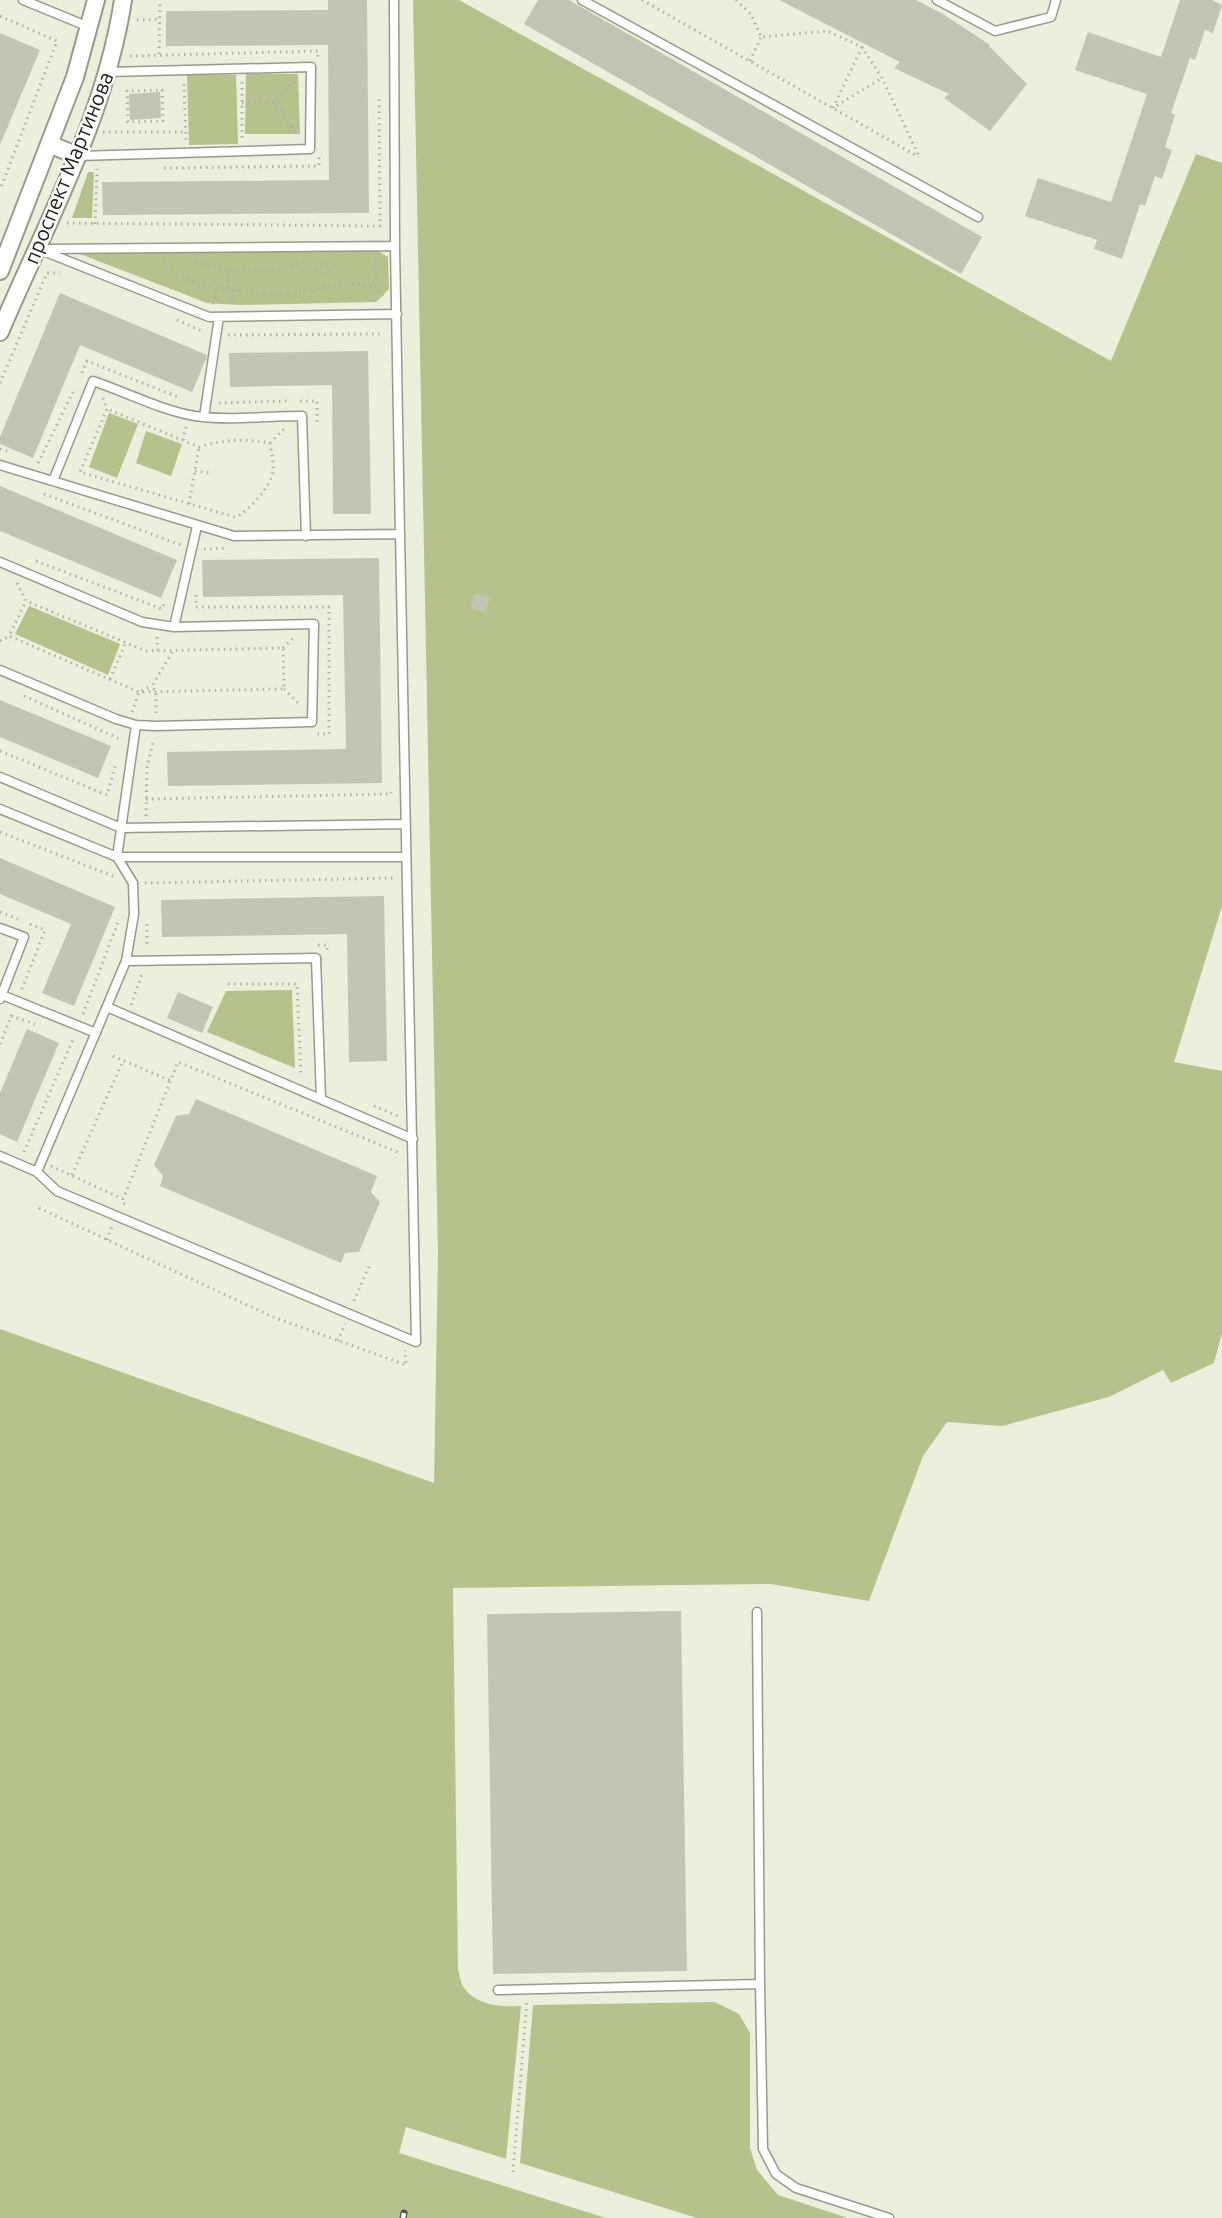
<svg xmlns="http://www.w3.org/2000/svg" width="1222" height="2218" viewBox="0 0 1222 2218" font-family="Ubuntu,sans-serif">
	<rect width="100%" height="100%" fill="#ebf0dc"/>
	<path fill="#b6c28c" d="M413,0H459L1111,361L1196,154L1222,163V906L1174,1062L1222,1071V1333L1214,1363L1171,1383L1163,1370L1109,1397L1002,1426L947,1422L923,1456L869,1601L771,1584L453,1588L458,1970C460,1975 461,1984 464,1988C477,2006 502,2007 521,2006L506,2159L406,2127L399,2153L606,2218H0V1329L434,1483L438,1253Z
		M246,74H298L300,134H245Z
		M187,75H236L238,144L189,145Z
		M88,172H94L92,218H72Z
		M375,249L388,257L389,289L376,302L239,305L207,303L80,254Z
		M109,413L138,424L117,478L89,467Z
		M146,431L182,444L171,476L136,463Z
		M29,606L120,644L108,675L15,634Z
		M292,990L295,1068L207,1032L226,991Z
		M715,2002L739,2014L750,2033V2148L757,2170L778,2195L848,2218H697L520,2163L533,2005Z"/>
	<path fill="#c1c6b3" d="M328,0H367L369,213L103,215L102,182L329,180L328,45L166,46V11L328,10Z
		M538,0H569L982,237L961,274L524,24Z
		M779,0H916L943,14L990,45L989,46L1027,84L990,131L944,98L949,94L894,68L900,62Z
		M1180,0H1212L1222,5L1213,33L1205,30L1195,60L1190,58L1171,113L1175,115L1165,147L1172,150L1162,179L1155,176L1145,206L1140,204L1122,259L1094,249L1097,240L1025,216L1038,178L1111,202L1147,94L1075,70L1088,32L1161,57Z
		M0,33L40,50L0,145Z
		M160,92L161,118L130,120L129,94Z
		M60,293L207,355L206,359L192,392L80,345L33,458L0,444V437Z
		M368,351L371,514H333L332,385L230,387L229,353Z
		M0,486L177,560L161,598L0,531Z
		M379,558L382,783L168,786L167,752L346,749L343,595L203,597L202,560Z
		M475,593L490,597L486,612L471,608Z
		M0,700L111,746L98,778L0,737Z
		M0,858L115,907L74,1006L42,993L71,924L0,894Z
		M384,896L387,1061L349,1062L347,934L162,937L161,900Z
		M178,992L213,1007L202,1033L167,1018Z
		M27,1029L59,1043L17,1142L0,1134V1093Z
		M196,1099L377,1176L371,1192L380,1202L359,1252L345,1253L341,1263L160,1186L163,1176L154,1165L176,1116L189,1114Z
		M681,1611L687,1971L493,1974L487,1614Z"/>
	<g fill="none" stroke-linecap="round" stroke-linejoin="round">
		<g stroke="#979b89" stroke-width="11">
			<path id="service" d="M23,0L89,27
				M582,0L978,217
				M937,0L995,31L1051,17L1056,0
				M78,156L310,149L311,67L108,72
				M38,249L209,317L397,314
				M44,249L395,246
				M204,417L219,317
				M0,465L234,536L400,534
				M53,481L93,381C126,392 160,410 195,416C230,421 267,416 302,416L306,536
				M0,562L142,622L174,627L314,624L312,722L156,726L136,725L116,719L0,670
				M174,627L197,526
				M0,777L121,828L406,824
				M0,809L117,857H406
				M0,928L24,937L0,999
				M126,961L316,958L321,1099
				M2,995L96,1033
				M107,1007L413,1139
				M0,1156L37,1172L57,1191L416,1342L400,534L395,246L394,0
				M37,1172L126,961L134,914L133,883L117,857L136,725
				M757,1612L760,1984L763,2149L776,2174L796,2188L889,2218
				M498,1990L760,1984"/>
		</g>
		<g stroke="#979b89" stroke-width="20">
			<path id="minor" d="M49,144L78,156
				M0,271L75,77L96,0
				M0,332C46,223 105,118 123,0"/>
		</g>
		<path stroke="#aeb1a1" stroke-width="3" stroke-dasharray="1.5 4.5" stroke-linecap="butt" d="M642,0L919,157
			M736,0L751,14L761,37L827,31L862,47L882,78L919,156
			M0,16L57,41L0,190
			M137,20L159,19
			M862,47L833,108L882,78
			M159,54L160,0
			M130,56L318,51V57
			M750,61L761,37
			M242,82V139
			M184,84L186,140
			M162,90L163,121L128,122L127,91Z
			M273,102L296,132
			M242,103L273,102L296,81
			M103,132H186
			M164,168L319,166V157
			M67,223L380,226L379,99
			M95,224L97,169
			M163,262C178,290 261,295 291,293C320,291 345,279 374,287C379,276 377,269 374,258
			M196,262C233,274 270,274 306,261
			M317 270a6 6 0 1 1 12 0a6 6 0 1 1-12 0Z
			M374,287L383,296
			M227,288V269
			M232,289V306
			M213,304L218,287
			M177,320L204,332
			M228,335L382,334
			M82,373L87,361L178,397
			M0,383L47,273H60
			M103,398L107,409L80,472L235,517C247,514 272,485 273,471C274,462 271,452 270,443C245,439 224,439 199,447L107,409
			M300,401H317V423
			M219,403L288,401
			M183,440L186,427
			M270,443L284,429
			M0,449L10,452
			M38,463L73,392
			M195,471L212,473
			M44,494L181,545
			M189,504L199,447
			M204,549L228,548
			M36,561L162,609L165,601
			M17,583L26,601L146,651L283,648L284,689L139,692L9,636L26,601
			M196,595V607H329V734H317
			M157,637L158,651
			M0,641L9,636
			M283,648L294,637
			M110,679L126,642
			M284,689L300,705
			M24,696L122,740
			M132,712L139,692L152,686
			M156,713V692L152,686L173,651
			M0,751L107,795L116,763
			M146,799L391,794V792
			M146,816L147,766L154,739
			M0,832L113,876
			M145,883L393,878
			M0,912L18,919
			M147,924V948
			M318,945H327V950
			M228,984H297L301,1077
			M22,989L45,930L30,924
			M131,1005L142,974
			M83,1014L118,922
			M11,1016L35,1024
			M0,1044L13,1012
			M113,1056L171,1081
			M374,1106L398,1116
			M24,1152L74,1037
			M51,1166L123,1199
			M72,1175L123,1061
			M125,1204L122,1202L178,1062L400,1153
			M39,1208L273,1317L406,1365L405,1350
			M107,1240L112,1226
			M354,1301L370,1264
			M338,1341L345,1324
			M513,2172L527,2000"/>
		<use href="#service" stroke="#fff" stroke-width="8"/>
		<use href="#minor" stroke="#fff" stroke-width="16"/>
		<g stroke="#4d4f45" stroke-width="7">
			<path id="rail" d="M403,2218L404,2213"/>
		</g>
		<use href="#rail" stroke="#fff" stroke-width="4.5" stroke-dasharray="14" stroke-linecap="butt"/>
	</g>
	<g text-anchor="middle" stroke-width="5" stroke-linejoin="round" paint-order="stroke">
		<g font-size="21" fill="#20211a" stroke="#fff">
			<text transform="translate(69 168) rotate(-68)" y="7">проспект Мартинова</text>
		</g>
	</g>
</svg>
